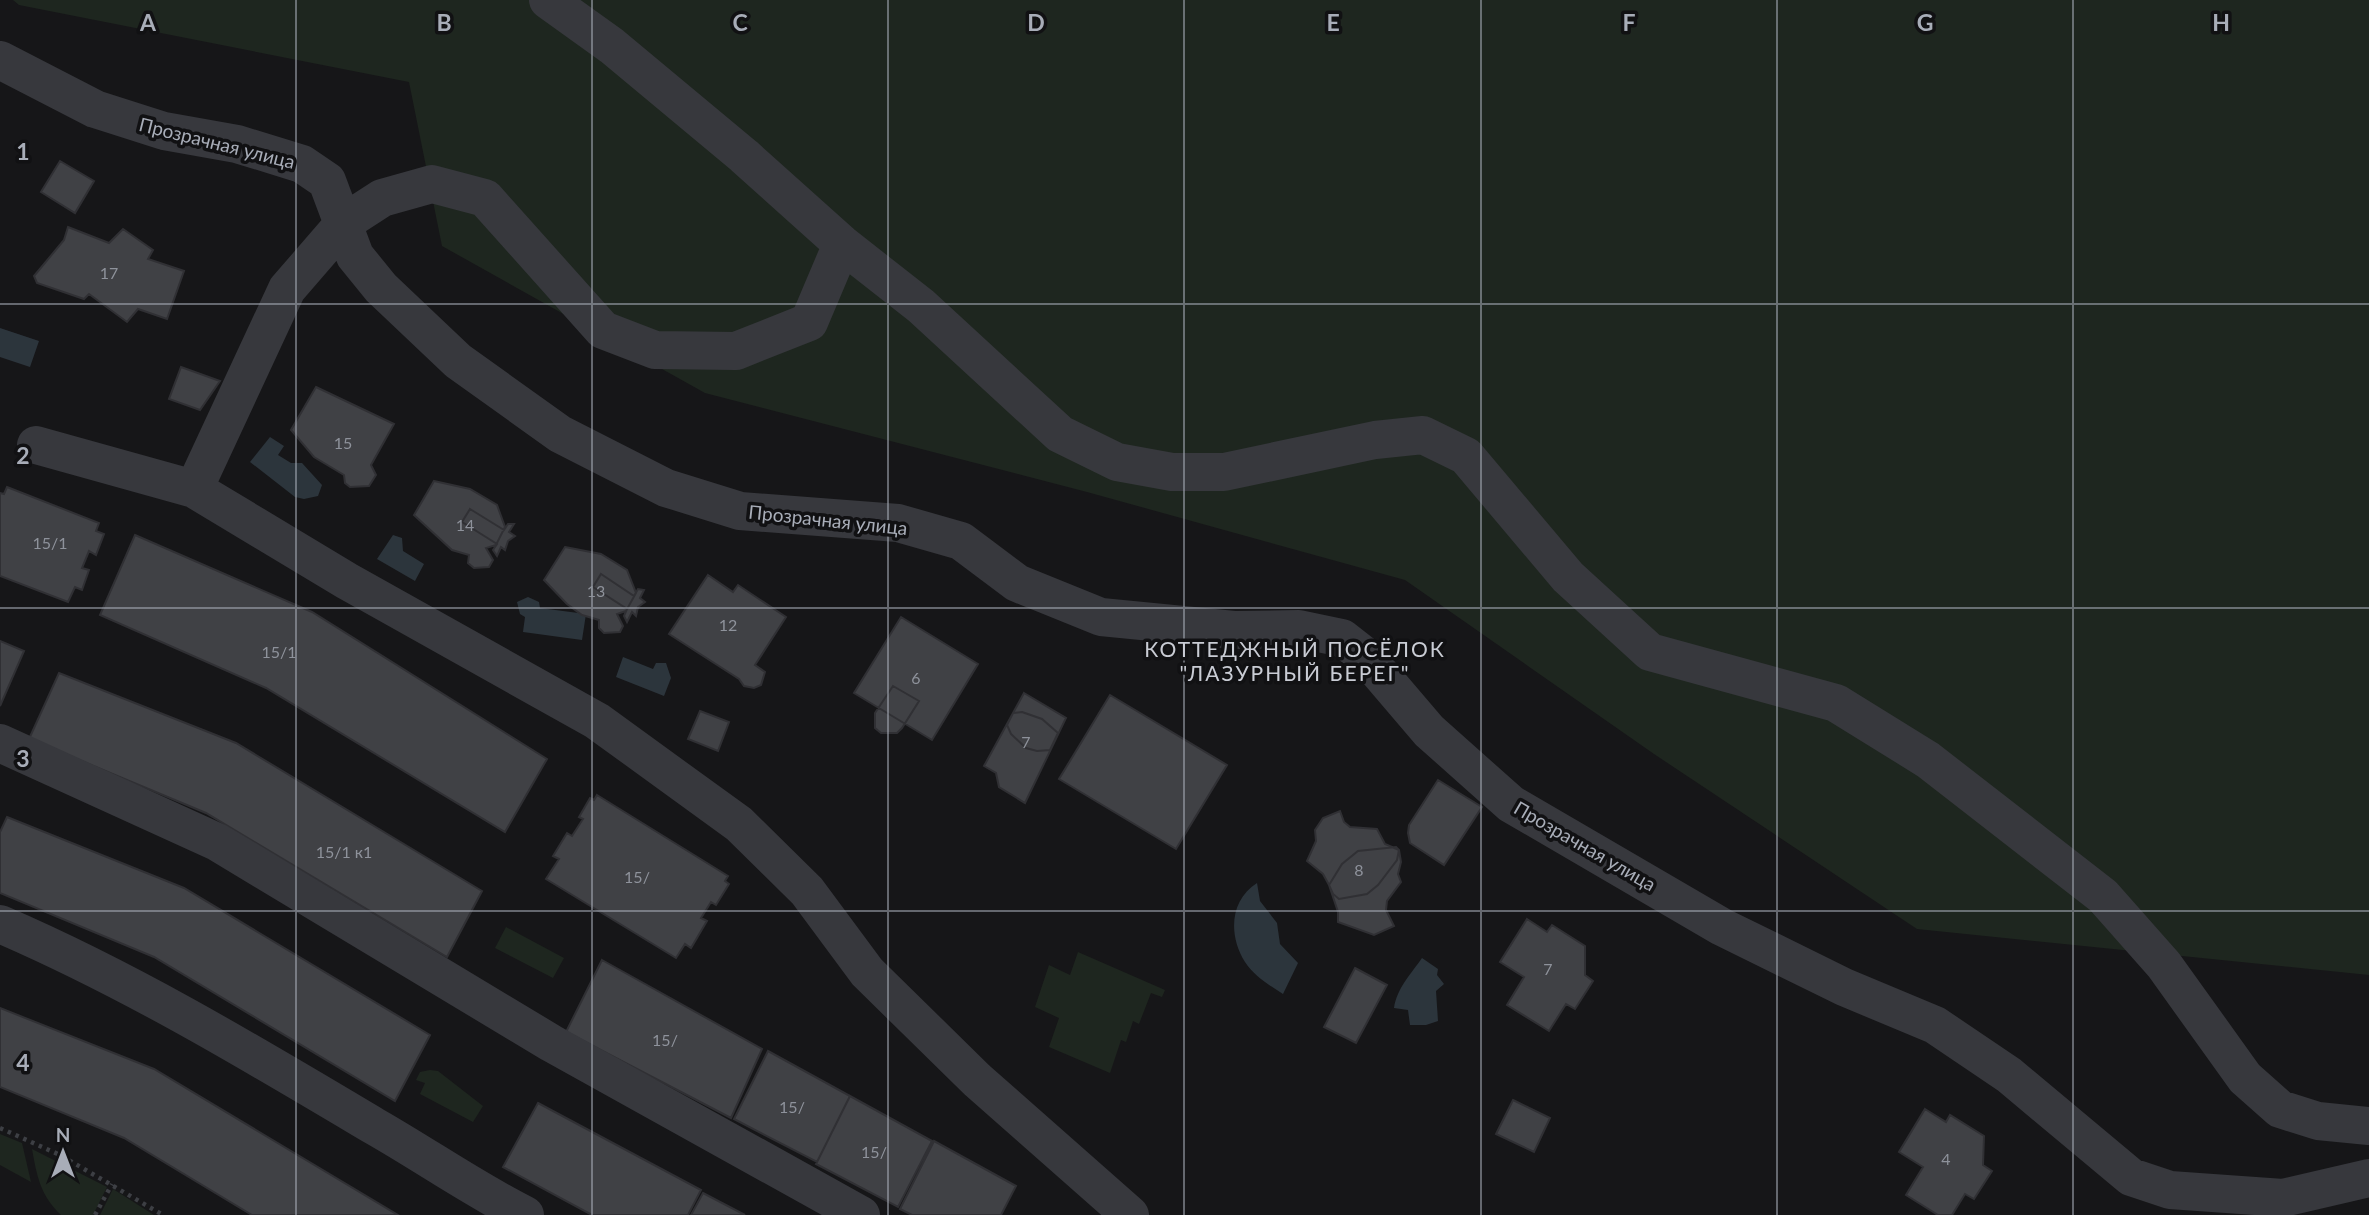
<svg xmlns="http://www.w3.org/2000/svg" width="2369" height="1215" viewBox="0 0 2369 1215" font-family="Lato,sans-serif">
	<rect width="100%" height="100%" fill="#161618"/>
	<path fill="#1e261f" d="M13,0H2369V975L1917,929L1654,754L1405,580L1087,492L705,393L442,246L409,82L19,5Z
		M506,927L564,958L553,978L495,948Z
		M1078,952L1165,990L1162,997L1151,993L1139,1024L1133,1021L1126,1042L1121,1040L1110,1073L1049,1047L1059,1018L1035,1007L1049,965L1070,975Z
		M430,1070L438,1071L483,1106L473,1122L420,1094L425,1083L416,1080L420,1072Z
		M0,1134L22,1143L31,1182L0,1165Z
		M32,1149L107,1187L93,1215H61C40,1195 37,1176 32,1149Z
		M113,1189L154,1215H100Z"/>
	<path fill="#2c353c" d="M0,328L39,341L30,367L0,357Z
		M270,437L284,446L278,455L291,463H302L322,485L318,496L304,499L295,497L250,462Z
		M393,535L402,538L403,551L424,564L415,581L377,559Z
		M528,597L539,602L540,608L586,614L582,640L523,632L525,617L520,614L517,602Z
		M623,657L653,669L656,663H666L671,678L664,696L616,677Z
		M1257,883L1260,901L1277,923L1280,944L1298,963L1283,994C1269,985 1254,976 1245,962C1228,935 1230,900 1257,883Z
		M1422,958L1438,969L1437,975L1444,984L1436,991L1438,1021L1426,1025H1410L1408,1010L1394,1008C1397,988 1411,974 1422,958Z"/>
	<path fill="#404145" stroke="#303034" stroke-width="2" d="M60,161L94,181L75,213L41,192Z
		M68,227L109,243L123,229L153,250L148,259L184,271L167,319L138,309L127,322L89,294L84,299L37,283L34,276L64,240Z
		M181,367L220,381L200,410L169,399Z
		M316,387L394,424L371,465L376,475L369,486L350,487L345,483L344,475L314,457L291,430Z
		M434,481L470,489L497,505L505,527L496,545L486,548L493,560L489,567L474,568L468,563L469,555L452,550L414,515Z
		M7,487L99,523L96,531L104,534L96,555L89,551L82,568L89,570L82,590L75,587L68,602L0,576V493L4,494Z
		M470,509L504,530L508,524H514L509,532L515,536L508,541L505,550L501,547L497,556L493,550L497,544L462,522Z
		M135,535L312,612L547,759L505,832L266,688L100,615Z
		M565,547L601,554L627,570L636,593L626,611L617,614L623,626L620,632L604,633L599,628V620L582,615L567,604L544,580Z
		M601,574L634,596L638,589L644,590L640,598L645,602L638,607L636,616L632,612L627,622L624,616L627,609L593,587Z
		M708,575L733,592L738,585L786,617L755,665L765,672L761,685L754,688L744,686L739,679L669,634Z
		M901,617L978,664L932,740L854,693Z
		M0,641L24,651L0,706Z
		M59,673L236,743L482,891L447,957L206,813L29,739Z
		M893,686L919,701L902,728L897,733H881L875,728V713Z
		M1024,693L1066,718L1025,803L999,787L996,773L984,766Z
		M1110,695L1227,765L1176,849L1059,779Z
		M700,711L729,722L718,751L688,739Z
		M1022,712L1042,719L1058,733L1050,750L1037,751L1026,748L1011,734L1007,725L1013,713Z
		M1438,780L1482,807L1444,865L1410,843L1408,833L1409,825Z
		M597,795L728,876L725,881L729,884L716,905L711,902L701,918L707,921L691,948L685,944L676,958L546,879L559,859L553,856L567,833L572,836L583,819L579,817L590,798L594,800Z
		M1340,811L1344,822L1350,827L1377,829L1385,844L1399,850L1401,862L1398,874L1401,882L1387,901L1386,910L1394,926L1374,935L1338,922V912L1329,885L1323,874L1307,861L1316,841L1315,830L1323,818Z
		M7,817L184,888L430,1035L395,1101L154,957L0,893V832Z
		M1396,847L1399,850L1397,860L1378,885L1367,894L1339,899L1333,894L1329,885L1342,864L1358,851Z
		M1527,919L1547,932L1552,925L1585,946V975L1593,981L1575,1009L1566,1004L1549,1031L1507,1005L1524,977L1500,962Z
		M602,960L762,1049L731,1118L566,1032Z
		M1355,968L1387,985L1356,1043L1324,1027Z
		M0,1008L154,1069L398,1215H252L124,1138L0,1087Z
		M768,1051L850,1096L817,1162L734,1119Z
		M850,1096L932,1141L898,1207L816,1164Z
		M1513,1100L1550,1118L1534,1152L1496,1134Z
		M538,1103L701,1190L688,1215H592L503,1167Z
		M1925,1109L1946,1122L1950,1115L1984,1136L1983,1165L1992,1171L1974,1199L1965,1194L1952,1215H1938L1906,1195L1923,1167L1899,1152Z
		M934,1141L1016,1186L1001,1215H912L900,1209Z
		M703,1193L745,1215H691Z"/>
	<g fill="none" stroke-linecap="round" stroke-linejoin="round">
		<path stroke="#3d3f44" stroke-width="4.5" stroke-dasharray="3.5 5" stroke-linecap="butt" d="M0,1128L60,1155L163,1215
			M95,1215L112,1184"/>
		<path stroke="#37383d" stroke-width="38" d="M548,0L612,46L744,156L842,244L921,306L1060,434L1117,462L1172,472H1224L1375,440L1423,435L1466,456L1568,577L1650,652L1836,703L1928,760L2103,896L2164,965L2245,1078L2280,1109L2318,1121L2369,1126
			M0,60L95,109L164,131L237,144L302,164L327,181L355,256L381,288L458,361L560,434L666,488L740,511L898,523L961,541L1017,583L1101,617L1234,630L1299,629L1342,638L1365,656L1429,731L1511,804L1722,927L1844,987L1935,1025L2009,1075L2131,1177L2170,1190L2283,1198L2369,1178
			M36,445L194,489L287,289L345,222L382,198L432,184L485,198L603,330L655,350L736,351L809,322L842,244
			M194,489L347,581L597,721L739,824L807,891L867,972L977,1080L1130,1215
			M0,743L217,842L551,1043L861,1215
			M0,924C130,980 253,1054 374,1126C425,1155 473,1189 525,1215"/>
	</g>
	<path fill="none" stroke="#a8adb8" stroke-width="2" stroke-opacity="0.55" d="M296,0V1215M592,0V1215M888,0V1215M1184,0V1215M1481,0V1215M1777,0V1215M2073,0V1215M0,304H2369M0,608H2369M0,911H2369"/>
	<g text-anchor="middle" stroke-width="7" stroke-linejoin="round" paint-order="stroke">
		<g font-size="16" fill="#8e929b">
			<text x="109" y="279">17</text>
			<text x="343" y="449">15</text>
			<text x="465" y="531">14</text>
			<text x="50" y="549">15/1</text>
			<text x="596" y="597">13</text>
			<text x="728" y="631">12</text>
			<text x="279" y="658">15/1</text>
			<text x="916" y="684">6</text>
			<text x="1026" y="748">7</text>
			<text x="344" y="858">15/1 к1</text>
			<text x="1359" y="876">8</text>
			<text x="637" y="883">15/</text>
			<text x="1548" y="975">7</text>
			<text x="665" y="1046">15/</text>
			<text x="792" y="1113">15/</text>
			<text x="874" y="1158">15/</text>
			<text x="1946" y="1165">4</text>
		</g>
		<g font-size="19" fill="#a8adb8" stroke="#111113">
			<text transform="translate(217 143) rotate(14)" y="7">Прозрачная улица</text>
			<text transform="translate(828 520) rotate(6)" y="7">Прозрачная улица</text>
			<text transform="translate(1585 846) rotate(30)" y="7">Прозрачная улица</text>
		</g>
		<g font-size="21" letter-spacing="2" fill="#c9ccd4" stroke="#111113">
			<text x="1295" y="657">КОТТЕДЖНЫЙ ПОСЁЛОК<tspan x="1295" dy="24">"ЛАЗУРНЫЙ БЕРЕГ"</tspan></text>
		</g>
	</g>
	<g font-size="23" text-anchor="middle" font-weight="bold" fill="#a8adb8" stroke="#111113" stroke-width="7" stroke-linejoin="round" paint-order="stroke">
		<text x="148" y="31">A</text>
		<text x="444" y="31">B</text>
		<text x="740" y="31">C</text>
		<text x="1036" y="31">D</text>
		<text x="1333" y="31">E</text>
		<text x="1629" y="31">F</text>
		<text x="1925" y="31">G</text>
		<text x="2221" y="31">H</text>
		<text x="23" y="160">1</text>
		<text x="23" y="464">2</text>
		<text x="23" y="767">3</text>
		<text x="23" y="1071">4</text>
	</g>
	<g transform="translate(63 1152)" stroke="#111113" stroke-width="5" paint-order="stroke">
	<path d="M0-5L12 26L0 18L-12 26Z" fill="#a8adb8"/>
	<text y="-10" font-size="19" font-weight="bold" text-anchor="middle" fill="#a8adb8">N</text>
	</g>
</svg>
